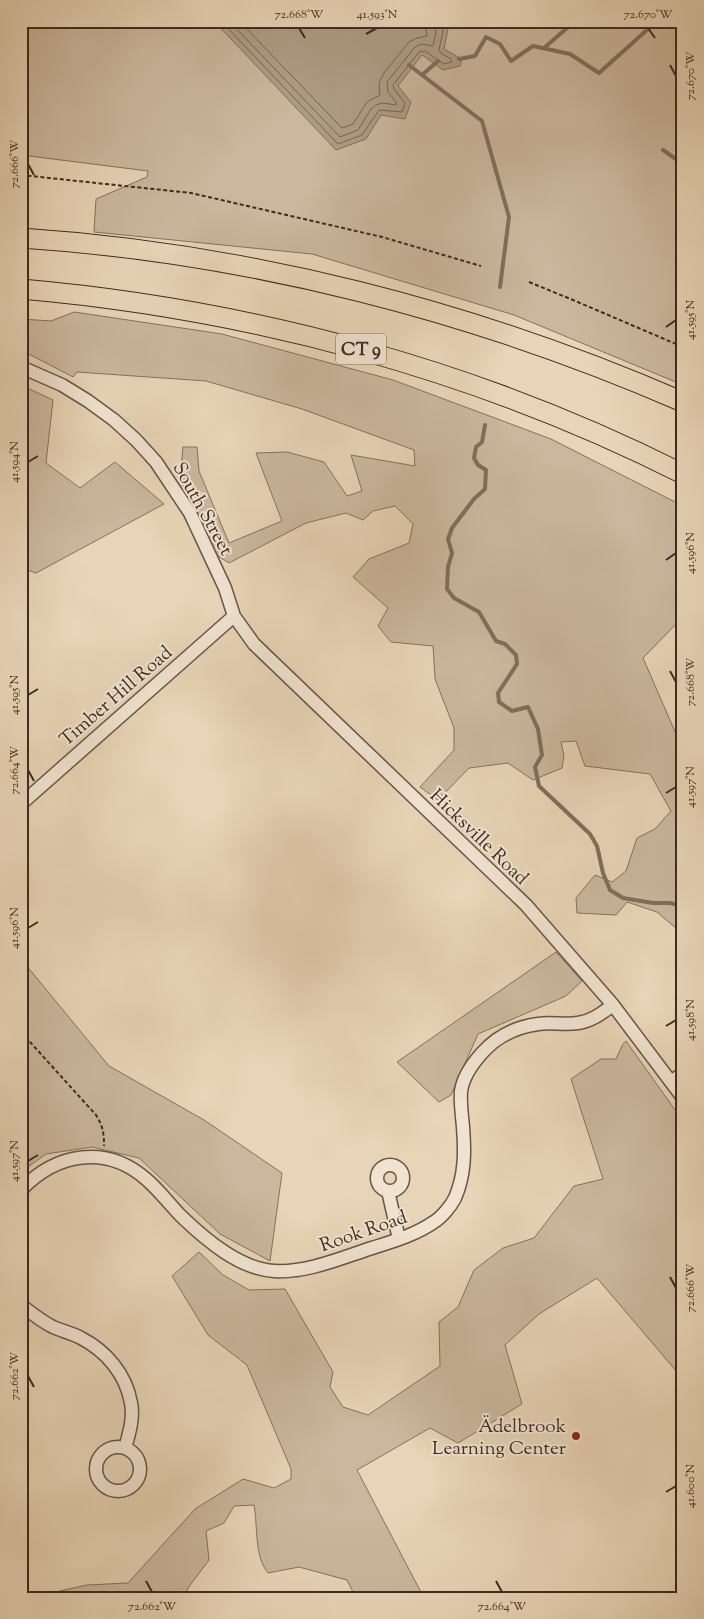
<svg xmlns="http://www.w3.org/2000/svg" width="704" height="1619" viewBox="0 0 704 1619" font-family="'Sorts Mill Goudy',serif">
	<rect width="100%" height="100%" fill="#e8d4b6"/>
	<filter id="stains"><feTurbulence type="fractalNoise" baseFrequency=".004" numOctaves="4"/><feColorMatrix values="0 0 0 0 .2 0 0 0 0 .09 0 0 0 0 .02 0 0 0 .5 -.17"/></filter>
	<radialGradient id="worn" r=".72"><stop offset=".6" stop-color="#630" stop-opacity="0"/><stop offset="1" stop-color="#630" stop-opacity=".3"/></radialGradient>
	<path fill="#cbb79d" stroke="#847160" d="M21,21H683V385L514,315L312,254L94,232L96,199L147,177L148,171L21,155Z
		M74,312L222,334L393,380L551,439L683,506V617L643,658L683,750V934L657,912L627,902L616,915L577,913L576,898L595,875L612,882L626,871L637,838L655,829L671,811L650,774L585,766L576,741L561,742L564,755L562,768L533,780L508,763L469,768L438,800L420,787L454,750V728L435,679L433,646L391,642L378,626L388,608L353,577L369,559L409,543L413,524L395,506L373,511L363,520L346,513L306,523L229,563L215,554L180,479L183,447H197L199,471L229,543L282,521L256,453L287,452L324,462L347,496L362,491L351,455L415,466L414,450L302,409L206,381L77,372L73,377L21,350V319L51,321Z
		M21,385L53,400L46,463L80,488L115,462L164,504L36,573L21,568Z
		M556,952L582,981L566,996L478,1034L451,1095L439,1102L397,1062Z
		M21,959L109,1066L204,1120L282,1173L270,1261L220,1234L139,1158L92,1147L46,1154L21,1172Z
		M626,1041L683,1121V1379L597,1278L539,1314L505,1345L522,1404L458,1443L430,1428L357,1470L424,1598H356L347,1580L299,1567L268,1573C254,1556 258,1526 254,1505L234,1506L224,1523L206,1531L209,1560L188,1588L185,1598H42V1595L87,1585L128,1583L195,1509L243,1479L274,1488L291,1479V1469L247,1365L208,1335L172,1276L199,1252L223,1275L249,1290L285,1289L333,1372L330,1387L343,1407L368,1415L440,1366L439,1322L458,1307L474,1270L503,1248L534,1238L574,1186L603,1179L571,1079L601,1059H616L623,1044Z"/>
	<path fill="#ae9b84" stroke="#816e5d" d="M214,21H443L448,29L444,49L462,59L460,66L443,70L422,55L398,86L411,102L405,119L381,115L366,139L336,150Z"/>
	<g fill="none" stroke-linecap="round" stroke-linejoin="round">
		<path stroke="#766354" stroke-width="1" d="M221,21L338,144L362,135L379,110L402,112L405,103L394,89L393,85L419,52L425,51L444,64L452,62L451,59L442,54L439,50L443,31L439,21
			M229,21L340,137L358,130L371,109L376,105L382,103L396,105V102L388,92L387,82L415,47L421,44L433,46L436,32L433,21
			M239,21L342,128L353,124L367,102L380,95L379,83L384,73L409,42L417,38L427,36L425,21"/>
		<path stroke="#816e5d" stroke-width="4" d="M544,48L575,21
			M459,59L475,56L486,37L500,44L511,61L533,46L570,54L599,73L657,21
			M409,65L482,121L509,217L500,287
			M422,75L438,61
			M663,150L683,164
			M485,425L482,442L476,447L474,458L478,465L486,470L485,489L474,499L452,528L448,539L452,553L448,567L447,589L454,598L479,612L496,641L505,644L516,655L517,664L498,693L499,702L512,711L528,707L538,729L542,755L535,767L539,786L590,834L597,846L603,873L610,890L623,898L653,903H670L679,905L683,917"/>
		<g stroke="#685548" stroke-width="15">
			<path id="minor" d="M21,367L62,385L88,401L114,420L136,440L156,462L190,513L225,588L234,616L254,644L526,905L613,1005L683,1098
				M21,804L234,616
				M671,1082L683,1073
				M377 1178a13 13 0 1 1 26 0a13 13 0 1 1-26 0Z
				M21,1190C56,1153 106,1144 146,1179C160,1191 170,1205 182,1217C206,1240 240,1269 274,1271C307,1273 341,1258 372,1248C394,1241 415,1235 434,1222C442,1217 451,1206 455,1198C465,1175 465,1152 463,1127C462,1115 460,1103 461,1091C463,1078 473,1063 482,1053C496,1037 516,1027 538,1024C551,1022 565,1025 578,1023C592,1021 602,1013 613,1005
				M388,1191L399,1239
				M21,1305C31,1313 41,1321 53,1327C62,1331 72,1333 81,1338C106,1351 126,1374 131,1403C134,1418 129,1434 125,1448
				M96 1469a22 22 0 1 1 44 0a22 22 0 1 1-44 0Z"/>
		</g>
		<g stroke="#3d2b23" stroke-width="21">
			<path id="highway" d="M21,238C249,253 474,311 683,402
				M21,289C251,309 477,370 683,474"/>
		</g>
		<path stroke="#3d2b23" stroke-width="2" stroke-dasharray="4 2.5" stroke-linecap="butt" d="M21,175L191,193L382,237L481,266
			M529,282L573,300L683,347
			M21,1032L96,1115C103,1126 104,1134 104,1146"/>
		<use href="#minor" stroke="#f0e3d0" stroke-width="12"/>
		<use href="#highway" stroke="#e8d4b6" stroke-width="19"/>
	</g>
	<path fill="none" stroke="#3d2b23" stroke-width="2" d="M299,28L305,38M648,28L655,38M366,34L377,28M670,65L676,76M28,164L34,175M666,327L676,320M28,462L38,456M666,560L676,553M670,671L676,682M28,695L38,689M28,770L34,781M666,793L676,787M28,928L38,922M666,1026L676,1020M28,1161L38,1155M670,1277L676,1288M28,1376L34,1387M666,1492L676,1486M146,1581L152,1592M496,1581L502,1592"/>
	<circle fill="#8f2418" stroke="#f0e3d0" stroke-width="2" cx="576" cy="1436" r="5"/>
	<g text-anchor="middle" stroke-width="4" stroke-linejoin="round" paint-order="stroke">
		<rect fill="#f0e3d0" stroke="#736257" stroke-width="1" x="336" y="333.5" width="50" height="31" rx="4"/>
		<g font-size="18" font-weight="bold" fill="#3d2b23">
			<text x="361" y="355">CT 9</text>
		</g>
		<g font-size="19" fill="#3d2b23" stroke="#f0e3d0">
			<text transform="translate(204 508) rotate(61)" y="7">South Street</text>
			<text transform="translate(115 695) rotate(-41)" y="7">Timber Hill Road</text>
			<text transform="translate(480 836) rotate(44)" y="7">Hicksville Road</text>
			<text transform="translate(363 1230) rotate(-19)" y="7">Rook Road</text>
		</g>
		<g font-size="19" fill="#3d2b23" stroke="#f0e3d0" text-anchor="end">
			<text x="566" y="1432">Ädelbrook<tspan x="566" dy="22">Learning Center</tspan></text>
		</g>
	</g>
	<rect width="704" height="1619" fill="none" stroke="#e8d4b6" stroke-width="55"/>
	<rect x="28" y="28" width="648" height="1564" fill="none" stroke="#3d2b23" stroke-width="2"/>
	<g font-size="12" text-anchor="middle" fill="#3d2b23">
		<text x="299" y="18">72.668°W</text>
		<text x="377" y="18">41.593°N</text>
		<text x="648" y="18">72.670°W</text>
		<text transform="translate(690 76) rotate(-90)" y="4">72.670°W</text>
		<text transform="translate(14 164) rotate(-90)" y="4">72.666°W</text>
		<text transform="translate(690 320) rotate(-90)" y="4">41.595°N</text>
		<text transform="translate(14 462) rotate(-90)" y="4">41.594°N</text>
		<text transform="translate(690 553) rotate(-90)" y="4">41.596°N</text>
		<text transform="translate(690 682) rotate(-90)" y="4">72.668°W</text>
		<text transform="translate(14 695) rotate(-90)" y="4">41.595°N</text>
		<text transform="translate(14 770) rotate(-90)" y="4">72.664°W</text>
		<text transform="translate(690 787) rotate(-90)" y="4">41.597°N</text>
		<text transform="translate(14 928) rotate(-90)" y="4">41.596°N</text>
		<text transform="translate(690 1020) rotate(-90)" y="4">41.598°N</text>
		<text transform="translate(14 1161) rotate(-90)" y="4">41.597°N</text>
		<text transform="translate(690 1288) rotate(-90)" y="4">72.666°W</text>
		<text transform="translate(14 1376) rotate(-90)" y="4">72.662°W</text>
		<text transform="translate(690 1486) rotate(-90)" y="4">41.600°N</text>
		<text x="152" y="1610">72.662°W</text>
		<text x="502" y="1610">72.664°W</text>
	</g>
	<rect width="100%" height="100%" filter="url(#stains)"/>
	<rect width="100%" height="100%" fill="url(#worn)"/>
</svg>
